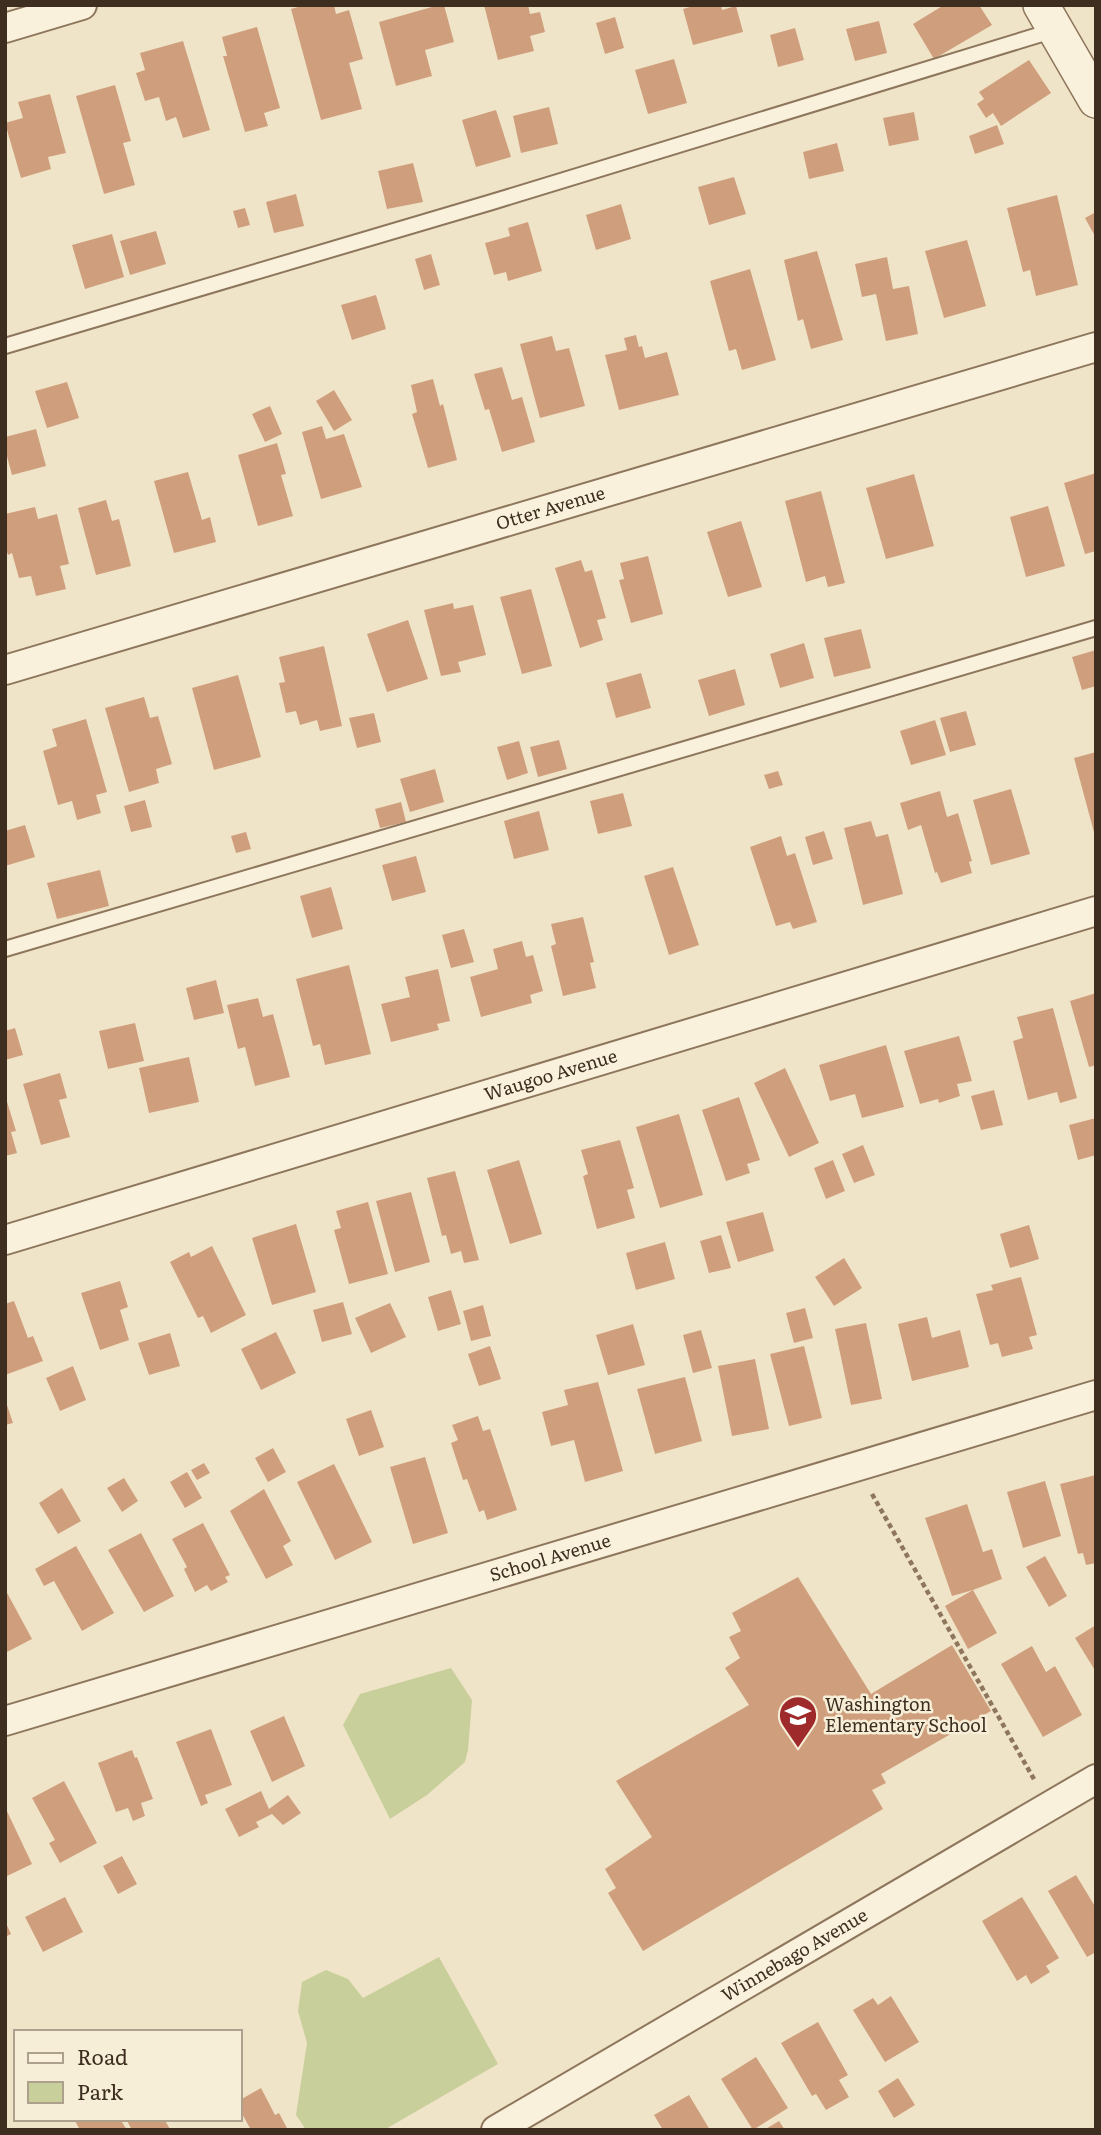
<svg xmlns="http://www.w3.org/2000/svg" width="1101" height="2135" viewBox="0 0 1101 2135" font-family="Literata,serif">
	<rect width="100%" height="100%" fill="#f0e4c8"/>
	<path fill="#c9cf9b" d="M451,1668L472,1700L468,1750L465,1762L427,1795L390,1819L343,1725L360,1694Z
		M439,1957L498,2064L384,2130H306L296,2115L307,2043L298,2011L302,1982L326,1970L348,1979L363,1998Z"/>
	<path fill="#cf9f7d" d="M305,5H334L336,14L349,10L363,59L349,63L362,109L321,120L291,9Z
		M439,5H444L454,42L425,50L432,76L396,86L379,22Z
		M484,5H528L530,14L540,12L545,32L530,36L534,51L498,60Z
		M697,5H721L722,10L736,6L743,32L693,45L683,9Z
		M944,5H979L992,25L934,59L913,24Z
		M615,17L624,48L605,54L596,23Z
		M879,21L887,53L855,61L846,29Z
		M257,27L280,108L264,113L268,126L245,132L223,56H227L222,37Z
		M795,28L804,60L778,67L770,35Z
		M183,41L210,130L183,138L176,117L166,121L159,97L145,101L136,73L145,70L140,53Z
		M674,59L687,103L648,114L635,70Z
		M1029,60L1051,93L1001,126L993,113L986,118L977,104L984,99L979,92Z
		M115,85L131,141L123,143L135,185L104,194L76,96Z
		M50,94L66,153L48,157L51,169L21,178L5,123L23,118L18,102Z
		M549,107L558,144L521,153L513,116Z
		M496,110L511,157L476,167L462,120Z
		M914,112L919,140L889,146L883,118Z
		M997,125L1004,144L975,154L969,136Z
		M837,143L844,171L809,179L803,152Z
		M413,163L423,202L387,209L378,171Z
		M734,177L746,214L709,225L698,187Z
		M296,194L304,226L274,233L266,202Z
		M1057,195L1078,285L1036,296L1030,270L1023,272L1007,208Z
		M621,204L631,239L596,250L586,215Z
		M245,208L250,225L238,228L233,211Z
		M1096,212V238L1085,218Z
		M528,222L542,271L508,281L506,272L494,275L485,243L510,236L508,228Z
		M156,231L166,264L130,275L120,241Z
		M112,234L124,277L85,289L72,245Z
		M967,240L986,306L944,318L925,251Z
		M817,251L843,340L811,349L803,319L798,321L784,260Z
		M431,254L440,285L424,290L415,259Z
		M887,257L893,289L909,286L918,334L886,341L876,294L862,297L855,264Z
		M750,269L776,360L742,370L736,349L729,351L710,281Z
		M376,295L386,329L352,340L341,305Z
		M636,335L639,347L642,346L645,358L667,352L679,395L619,410L605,355L627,350L624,338Z
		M552,336L556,351L569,348L585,406L540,418L520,344Z
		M502,367L512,400L522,397L535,442L502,452L489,409L485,410L474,374Z
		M433,379L440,406L443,404L457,460L428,468L412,414L417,412L411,385Z
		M67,382L79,418L47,428L35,391Z
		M334,390L352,420L334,431L316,401Z
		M270,406L282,434L265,442L252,414Z
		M322,426L326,439L344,434L362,487L321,499L302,432Z
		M36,429L46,466L12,475L5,449V437Z
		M277,443L286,474L281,475L293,516L258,526L238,455Z
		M188,472L202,520L210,517L216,542L174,553L154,481Z
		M1096,473V551L1085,554L1064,483Z
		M914,474L934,546L886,559L866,488Z
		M821,491L845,583L828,587L825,576L806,582L785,501Z
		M106,500L112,521L119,519L131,566L96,575L78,508Z
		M1048,506L1065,566L1026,577L1010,517Z
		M35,507L38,519L57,514L69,564L60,566L66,589L36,596L31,576L19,578L12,553L8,555L5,545V514Z
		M741,521L762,587L728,597L707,532Z
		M648,556L663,614L631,623L619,580L624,579L620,563Z
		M581,560L585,572L592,570L606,618L597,620L603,640L580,648L555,568Z
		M531,589L552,666L522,674L500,597Z
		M453,603L454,609L473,605L486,655L458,662L461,672L441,676L424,610Z
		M408,620L428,679L387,692L367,634Z
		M861,629L871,668L834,677L824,638Z
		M804,643L814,678L780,688L770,654Z
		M324,646L342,726L320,731L317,720L300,725L296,711L286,713L279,683L285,682L279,657Z
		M1096,650V686L1082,690L1072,657Z
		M735,669L745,705L709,716L698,680Z
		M641,673L651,708L616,718L606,683Z
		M238,675L261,757L214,770L192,688Z
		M144,697L150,718L158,716L172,764L156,769L159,783L129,792L105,708Z
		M966,711L976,745L950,752L940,718Z
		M374,713L381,742L357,748L349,718Z
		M86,719L107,792L96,795L101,813L77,820L72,801L58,805L43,751L57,746L52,729Z
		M935,720L946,755L911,765L900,731Z
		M559,740L567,769L538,777L530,747Z
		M519,741L528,773L507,780L497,747Z
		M1096,752V835L1095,836L1074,758Z
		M435,769L444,802L410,812L400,779Z
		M778,771L783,785L769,789L764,775Z
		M1011,789L1030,854L991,865L973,800Z
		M940,791L947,817L958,813L972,861L969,862L972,873L941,883L937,872L935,873L921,825L908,830L900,803Z
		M623,793L632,826L598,834L590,801Z
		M145,800L152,827L131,832L124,806Z
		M401,802L406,822L380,828L375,809Z
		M539,811L549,850L514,859L504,821Z
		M871,821L876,837L888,834L903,894L863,905L844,828Z
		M25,825L35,857L5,866V831Z
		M824,831L833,859L813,865L805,837Z
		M246,832L251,849L236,853L231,836Z
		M781,836L787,856L795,853L817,922L793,929L790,922L776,926L750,847Z
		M416,856L426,892L392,901L382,865Z
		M673,867L699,945L669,955L644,876Z
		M100,870L109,906L57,919L47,883Z
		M331,887L343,929L312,938L300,896Z
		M583,917L594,962L590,963L596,988L563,996L551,946L556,944L551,924Z
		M464,929L474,962L451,968L442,935Z
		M522,941L526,957L533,955L543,991L530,995L532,1003L481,1017L470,977L498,969L493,949Z
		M349,965L371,1054L325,1065L320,1044L313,1046L296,979Z
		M438,969L450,1021L437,1024L439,1030L391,1042L381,1004L410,997L405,977Z
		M216,980L224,1013L194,1020L186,988Z
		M1096,993V1065L1089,1067L1070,1001Z
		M258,998L263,1017L273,1014L290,1077L255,1086L245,1047L238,1049L227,1005Z
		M1053,1008L1077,1098L1060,1103L1057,1092L1028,1100L1013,1041L1023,1038L1017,1017Z
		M135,1023L144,1061L108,1069L99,1031Z
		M15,1028L23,1055L5,1060V1031Z
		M959,1036L972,1081L957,1084L960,1096L939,1103L938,1099L920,1104L904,1051Z
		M886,1045L904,1107L862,1118L855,1094L830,1101L819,1065Z
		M189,1057L199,1102L149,1113L139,1068Z
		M785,1068L819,1143L789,1157L754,1083Z
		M60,1073L67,1098L59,1100L70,1137L41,1145L23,1084Z
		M994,1090L1003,1125L981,1130L971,1096Z
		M5,1095L16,1131L11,1132L17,1153L5,1156Z
		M739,1097L760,1160L747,1164L750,1173L726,1181L702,1110Z
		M679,1114L703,1195L660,1208L636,1127Z
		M1096,1118V1155L1078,1160L1069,1125Z
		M620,1140L634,1188L627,1190L635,1218L597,1229L583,1176L588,1174L581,1150Z
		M863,1145L875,1175L854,1183L842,1154Z
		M519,1160L542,1234L510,1244L487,1170Z
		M833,1160L845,1191L826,1199L814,1168Z
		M455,1171L479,1260L464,1263L461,1251L451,1254L446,1235L442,1236L427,1178Z
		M411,1192L430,1262L395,1272L376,1201Z
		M368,1202L388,1274L349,1284L334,1230L341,1228L336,1211Z
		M763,1212L774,1251L738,1262L726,1222Z
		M296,1224L316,1292L272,1305L252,1238Z
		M1029,1225L1039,1259L1010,1268L1000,1234Z
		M721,1235L731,1268L709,1273L700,1241Z
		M665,1242L675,1279L636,1290L626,1253Z
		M212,1246L246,1315L211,1333L203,1316L198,1318L170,1262L189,1252L191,1257Z
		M844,1258L862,1288L834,1306L815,1277Z
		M1021,1277L1037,1335L1029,1337L1033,1349L1002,1357L998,1343L990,1345L976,1294L993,1290L991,1285Z
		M120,1281L128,1307L120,1310L129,1340L100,1350L81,1293Z
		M451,1290L461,1324L438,1331L428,1297Z
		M14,1301L28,1338L33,1336L43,1361L5,1375V1304Z
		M343,1302L352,1334L322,1342L313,1310Z
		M390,1303L406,1337L371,1353L355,1318Z
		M483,1305L491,1336L471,1341L463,1311Z
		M805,1308L813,1338L794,1343L786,1313Z
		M927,1317L932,1338L960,1330L969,1367L912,1381L898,1324Z
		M866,1323L882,1399L851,1405L835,1329Z
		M633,1324L645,1365L608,1375L596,1335Z
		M701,1330L712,1368L693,1373L683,1335Z
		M276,1332L296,1373L261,1390L241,1349Z
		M170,1333L180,1366L149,1375L138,1343Z
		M490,1346L501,1379L479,1386L468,1354Z
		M804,1346L822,1418L789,1426L770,1354Z
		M755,1359L769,1429L732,1436L718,1366Z
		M73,1366L86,1400L60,1411L46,1378Z
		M685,1377L702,1441L655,1454L637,1389Z
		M598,1382L623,1471L585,1482L574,1440L551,1446L542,1412L568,1405L564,1390Z
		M5,1399L13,1423L5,1425Z
		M371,1410L384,1447L359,1456L346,1419Z
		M478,1416L483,1431L490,1429L517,1510L487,1520L484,1510L479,1512L467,1479L463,1480L451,1443L458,1440L452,1425Z
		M273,1448L286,1472L268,1482L255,1458Z
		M425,1457L448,1533L413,1544L390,1467Z
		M204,1463L210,1473L197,1480L191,1470Z
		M334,1464L372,1542L335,1560L297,1482Z
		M187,1472L202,1498L185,1508L170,1482Z
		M1096,1475V1563L1086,1565L1083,1553L1078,1554L1060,1484Z
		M124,1478L138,1501L122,1512L107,1488Z
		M1045,1481L1061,1536L1023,1548L1007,1492Z
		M62,1488L81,1521L58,1534L39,1503Z
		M264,1489L291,1541L283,1546L293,1565L266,1579L230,1511Z
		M967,1504L983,1552L992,1549L1002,1579L973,1590L997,1633L968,1649L945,1606L973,1590L952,1596L925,1518Z
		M203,1523L230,1575L225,1577L228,1582L211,1591L207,1585L195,1592L184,1569L187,1567L172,1539Z
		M141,1533L174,1596L144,1612L108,1550Z
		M76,1546L114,1613L82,1631L54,1581L44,1586L35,1569Z
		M1045,1556L1067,1596L1049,1607L1026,1567Z
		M798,1577L871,1694L952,1645L991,1711L881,1774L886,1783L872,1790L883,1809L643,1951L608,1893L616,1888L605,1869L652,1837L616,1781L749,1705L725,1668L740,1658L729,1637L741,1631L732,1613Z
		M5,1589L32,1639L5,1653Z
		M1096,1625V1672L1075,1638Z
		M1032,1646L1046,1672L1055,1666L1082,1715L1043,1737L1001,1664Z
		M284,1716L305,1766L272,1782L250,1731Z
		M211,1729L232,1785L205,1795L208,1803L201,1806L176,1742Z
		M132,1750L135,1758L137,1757L153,1799L141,1803L145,1816L133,1821L128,1808L116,1812L98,1763Z
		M64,1781L97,1843L60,1863L49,1843L55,1840L32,1798Z
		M261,1791L269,1809L288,1795L301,1813L283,1825L272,1814L256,1822L259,1827L239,1837L225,1809Z
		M5,1807L32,1864L5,1877Z
		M122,1856L137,1884L118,1894L103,1866Z
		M1076,1875L1096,1908V1952L1087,1957L1048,1891Z
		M65,1897L83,1932L43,1952L25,1917Z
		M1022,1897L1059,1958L1046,1966L1050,1972L1031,1984L1026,1975L1017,1981L982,1921Z
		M5,1921L11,1934L5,1937Z
		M891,1996L919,2042L885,2062L853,2010L873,1998L878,2005Z
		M818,2022L848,2075L839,2080L849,2097L826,2110L816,2094L812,2096L781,2043Z
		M756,2057L788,2108L753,2130L721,2079Z
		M898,2078L915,2105L894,2118L878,2091Z
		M261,2088L275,2115L279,2113L288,2130H251L240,2110V2100Z
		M689,2095L710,2130H663L654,2115Z
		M74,2119H120L127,2130H80Z
		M126,2119H164L170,2129L132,2130Z
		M779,2121L785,2130H764Z"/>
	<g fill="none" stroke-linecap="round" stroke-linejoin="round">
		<g stroke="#8d765c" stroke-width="18">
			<path id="service" d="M5,346L492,202L1055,30
				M5,949L1096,628"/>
		</g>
		<g stroke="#8d765c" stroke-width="32">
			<g id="minor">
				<path d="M5,28L82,5"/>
				<path id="s1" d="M5,670L1096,347"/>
				<path id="s2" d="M5,1240L1096,911"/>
				<path id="s3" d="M5,1721L1096,1395"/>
				<path id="s4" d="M496,2130L1096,1779"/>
			</g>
		</g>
		<g stroke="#8d765c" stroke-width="38">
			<path id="tertiary" d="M1041,5L1096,100"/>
		</g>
		<path stroke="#8d765c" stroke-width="4.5" stroke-dasharray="5 3.5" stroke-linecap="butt" d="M872,1494L1035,1781"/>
		<use href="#service" stroke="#faf1dc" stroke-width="14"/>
		<use href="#minor" stroke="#faf1dc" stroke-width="28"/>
		<use href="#tertiary" stroke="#faf1dc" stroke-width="35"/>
	</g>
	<defs>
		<g id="school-pin" transform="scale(2.0125)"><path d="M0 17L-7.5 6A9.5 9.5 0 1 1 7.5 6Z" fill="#9e2a2b" stroke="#f7eed8"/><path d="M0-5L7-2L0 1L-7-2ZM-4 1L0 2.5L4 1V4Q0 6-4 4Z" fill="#fff"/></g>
	</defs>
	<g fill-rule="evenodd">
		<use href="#school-pin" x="798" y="1715"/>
	</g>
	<g text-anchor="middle" stroke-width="5" stroke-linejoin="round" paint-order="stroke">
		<g font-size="18" fill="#3d2e20" stroke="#f7eed8">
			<text dy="6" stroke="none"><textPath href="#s1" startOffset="569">Otter Avenue</textPath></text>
			<text dy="6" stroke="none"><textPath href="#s2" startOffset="570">Waugoo Avenue</textPath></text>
			<text dy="6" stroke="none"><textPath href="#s3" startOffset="569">School Avenue</textPath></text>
			<text dy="6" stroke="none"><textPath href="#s4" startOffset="346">Winnebago Avenue</textPath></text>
		</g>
		<g font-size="18" fill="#3d2e20" stroke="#f7eed8" text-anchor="start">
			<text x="825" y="1711">Washington<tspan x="825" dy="21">Elementary School</tspan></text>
		</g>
	</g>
	<rect width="1101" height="2135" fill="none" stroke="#3d2e20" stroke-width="14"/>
	<rect x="14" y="2030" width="228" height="91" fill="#f7eed8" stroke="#ada18e" stroke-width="2"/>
	<rect x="28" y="2053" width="35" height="10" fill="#faf1dc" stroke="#ada18e" stroke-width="2"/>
	<text x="77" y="2065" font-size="21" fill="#3d2e20">Road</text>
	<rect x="28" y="2082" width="35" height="21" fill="#c9cf9b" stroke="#ada18e" stroke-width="2"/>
	<text x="77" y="2100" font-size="21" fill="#3d2e20">Park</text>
</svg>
